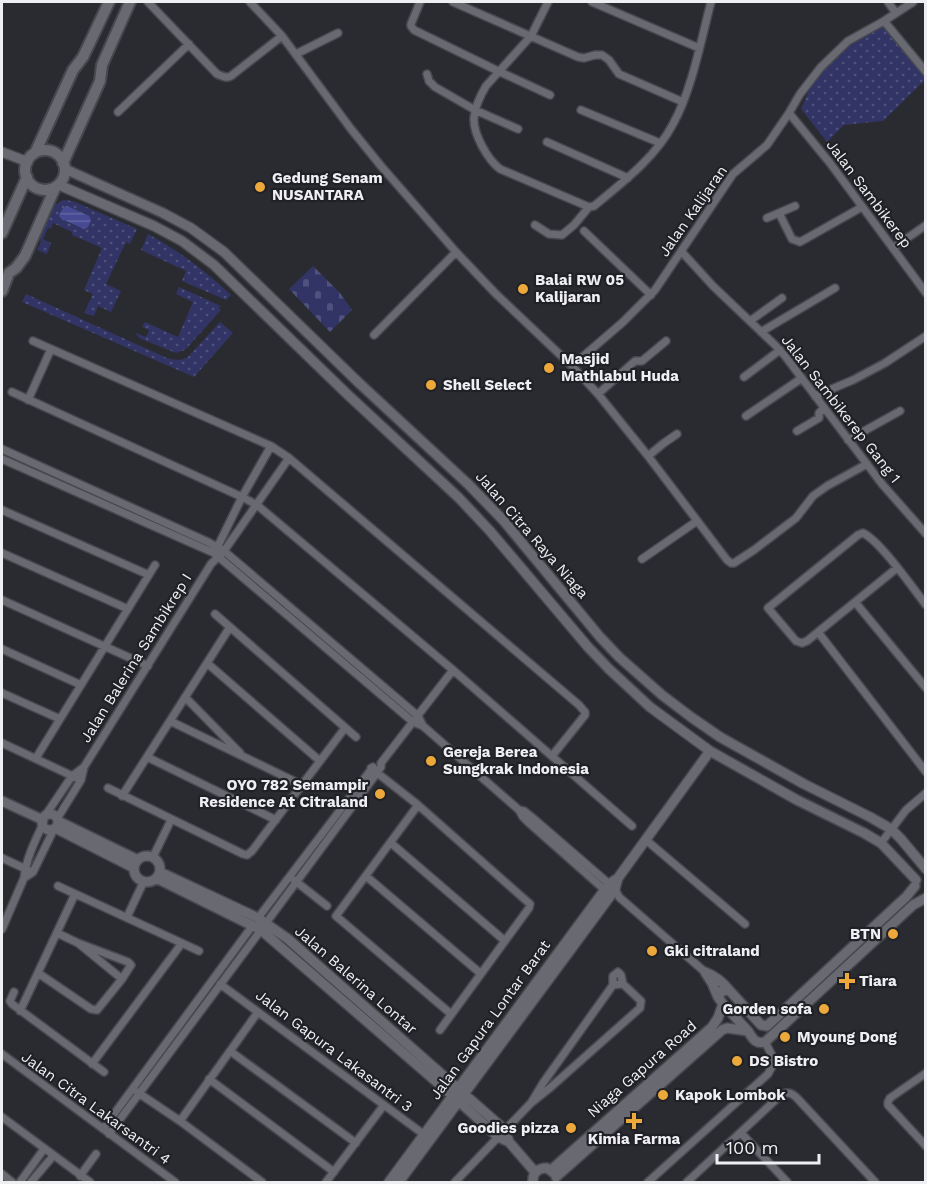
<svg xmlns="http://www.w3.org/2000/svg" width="927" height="1184" viewBox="0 0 927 1184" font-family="'Work Sans',sans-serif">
	<defs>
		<pattern id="grass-dots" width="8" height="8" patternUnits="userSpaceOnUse" patternTransform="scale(1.5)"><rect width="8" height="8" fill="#313465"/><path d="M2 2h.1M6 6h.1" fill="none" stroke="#4f527c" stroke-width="1.8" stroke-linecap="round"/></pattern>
		<pattern id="cemetery-stones" width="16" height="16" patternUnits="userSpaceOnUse" patternTransform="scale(1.5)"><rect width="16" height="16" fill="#313465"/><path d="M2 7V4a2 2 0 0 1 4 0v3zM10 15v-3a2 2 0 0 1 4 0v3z" fill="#4f527c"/></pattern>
		<pattern id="water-rules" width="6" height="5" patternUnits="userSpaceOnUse" patternTransform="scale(1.5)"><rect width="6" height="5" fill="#474a92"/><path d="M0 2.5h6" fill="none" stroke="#6264a2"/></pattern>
	</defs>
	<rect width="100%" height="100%" fill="#2a2b30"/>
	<path fill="url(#grass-dots)" d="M884,24L925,77V80L883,121L844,125L827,142L801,109L811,86L834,57L855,39Z
		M64,200L73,201L137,229L130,244L126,242L106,284L121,291L111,312L98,306L94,316L84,313L93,294L84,290L102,248L72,235V232L53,223L51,229L48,228L43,239L51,243L47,254L37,250L41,242L39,237C45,225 49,204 64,200Z
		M148,234C179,251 206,271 231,295L226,300L182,281L186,271L141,250Z
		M179,287L221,306L219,308L221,310L185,350L176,353L139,338L136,334V333L146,337L149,330L142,327L145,322L178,337L193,302L176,294Z
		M26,294L167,358C175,360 180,361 188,357L220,322L233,333L194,377L22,302Z"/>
	<path fill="url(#cemetery-stones)" d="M313,266L340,293L352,310L330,332L289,289Z"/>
	<path fill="url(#water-rules)" d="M67,206L89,216L91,220L88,227L84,229L62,219L59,216C61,211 62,208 67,206Z"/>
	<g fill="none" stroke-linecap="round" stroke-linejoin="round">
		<g stroke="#47484d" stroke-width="10">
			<path id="minor" d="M148,2L217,74C222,76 226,79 231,76L282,36
				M250,2L282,36L351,129L381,166L456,252L495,293L572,366L598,394L648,456L727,560L731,563H734L754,550L796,518L813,496L827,486L867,464
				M420,2L411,24V26L414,30L498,71L550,95
				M453,2L578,57L584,58L595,55H602L609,60L619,74L683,102
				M548,2L531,36L486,86C480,96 475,107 474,118C473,134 488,160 500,169L589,207L594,206C622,183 656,157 673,124C692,90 701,40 711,2
				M592,2L699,48
				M888,2L896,13
				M884,21L926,72
				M296,54L338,33
				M427,74L429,81L435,87L475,110L518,129
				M581,110L660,143
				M118,112L189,44
				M789,113L830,163L926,293
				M547,142L628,178
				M779,213L792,239L800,242L862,207
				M767,218L795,206
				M535,225L549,234L562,235L574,225L589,207
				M584,231L651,295
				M893,248L926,225
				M681,251L713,286L775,345L785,356L882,484L926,534
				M750,321L782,298
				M761,332L835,288
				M374,335L456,252
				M33,341L271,446L289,458L579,705L585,712V715L552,756
				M572,366L623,322L655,290L733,174L767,145L789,113L800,94L821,67L848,41L884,21L913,2
				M744,377L780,350
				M12,392L242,497L257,505L453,670L632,826
				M598,394L635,361H642L666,341
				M815,396L853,380L885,363L926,336
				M28,400L51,349
				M746,416L802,378
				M797,431L819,418V413L824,408
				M848,440L900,411
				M2,449L208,542L224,551L418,716L423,726L413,722L214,553L2,459
				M648,456L664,443L677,434
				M2,510L149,575
				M216,550L242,497L271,446
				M2,553L128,609
				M642,559L697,521
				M897,568L807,641L802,643L796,641L768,608L858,535L863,533C881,542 912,587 926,605
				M2,600L148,666
				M855,602L926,688
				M215,614L356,737
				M818,632L926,772
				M2,649L81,685
				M207,663L320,761
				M2,693L60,719
				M185,697L240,753
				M170,721L302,785
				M423,726L519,810L524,811L534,819L615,889L619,897L705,972
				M2,743L81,780
				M147,757L276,820
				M36,758L155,565
				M371,768L418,805L530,904L529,908L440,1030
				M108,788L243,854L247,855L252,851L345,728
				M122,796L230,627
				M418,805L336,916L451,1014
				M519,810L523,817L529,823L607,892
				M45,816L72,776L84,767
				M57,819L81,780L84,767L211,564L224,551L289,458
				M646,840L745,924
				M391,843L505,941
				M881,843L906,810L926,793
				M153,857L171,820
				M2,858L28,870
				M366,876L480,973
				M24,878L33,872L54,829
				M294,880L327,906
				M58,886L199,951
				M127,917L144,881
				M258,918L373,767
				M266,923L374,777L381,767V763L453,670
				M2,929L24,878C26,859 35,841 43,824
				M57,933L78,943L122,979
				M38,973L91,1009L97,1010L122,979L131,965L128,962L78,943
				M220,984L426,1136
				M613,985V976L618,972L621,975L623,984
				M14,992L10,1001L12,1004L104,1072
				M20,1011L75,894
				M230,1051L356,1143
				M2,1054L175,1182
				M92,1064L182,943
				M926,1073L890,1098L888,1102V1105L926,1146
				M209,1079L334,1172
				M137,1092L180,1121L262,1182
				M2,1117L90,1182
				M180,1121L258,1012
				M103,1129L253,925
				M741,1133L787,1182
				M109,1134L261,930
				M2,1174L12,1182
				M80,1176L96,1154
				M20,1182L44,1149
				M31,1182L53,1156
				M326,1182L384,1105
				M455,1182L531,1103L551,1087L640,1008L641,1001L623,984L613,985L543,1083L531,1103
				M648,1182L768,1074L775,1061L765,1042
				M687,1182L782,1094C789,1092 792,1093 797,1098L875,1182"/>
		</g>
		<g stroke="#47484d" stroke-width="12">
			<path id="tertiary" d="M2,152L28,162
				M65,169L163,213L191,228L224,252L358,382L469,485L503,520L600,637L619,657L662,695L691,717L720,737L804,784L870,817L891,829L901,839L926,869
				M59,185L154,226L182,241L214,265L347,394L459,498L490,531L588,647L609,669L650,707L710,751L797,800L864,833L881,843L916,880
				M2,801L43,820
				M42 822a8 8 0 1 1 16 0a8 8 0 1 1-16 0Z
				M58,821L138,860
				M55,828L134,868
				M134 869a13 13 0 1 1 26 0a13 13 0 1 1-26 0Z
				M160,872L258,918L288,939L505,1130L509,1142L535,1172
				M156,878L261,930L453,1096L498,1137L509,1142
				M718,997L712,983L705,972C715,976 722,981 729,990
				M723,1004L748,1031
				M551,1170L712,1027L718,1018L723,1004L718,997L722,991L729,990L761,1025L767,1026L906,897L915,886
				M556,1177L722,1030L727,1028L748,1031C753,1039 755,1044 765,1042L913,905L926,898
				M389,1182L609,884L618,878
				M399,1182L611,895L615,889L618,878L710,751
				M533,1182C532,1173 538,1168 547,1168L555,1174"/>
		</g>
		<g stroke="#47484d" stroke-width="14">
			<path id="secondary" d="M25 170a20 20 0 1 1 40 0a20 20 0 1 1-40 0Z
				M35,153L73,70L83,57L109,2
				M63,163L100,81L102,65L130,2
				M2,233L27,177
				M2,291L9,273L16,268L25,256L55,188"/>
		</g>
		<use href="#minor" stroke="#696a71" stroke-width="7"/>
		<use href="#tertiary" stroke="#696a71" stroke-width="9"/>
		<use href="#secondary" stroke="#696a71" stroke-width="10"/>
	</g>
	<g fill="#eda83b" stroke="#202126" stroke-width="2">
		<circle cx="260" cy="187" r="6"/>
		<circle cx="523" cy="289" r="6"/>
		<circle cx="549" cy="368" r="6"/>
		<circle cx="431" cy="385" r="6"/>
		<circle cx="431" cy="761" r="6"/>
		<circle cx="380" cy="794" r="6"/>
		<circle cx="893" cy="934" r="6"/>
		<circle cx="652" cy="951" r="6"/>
		<path d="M844 972h6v6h6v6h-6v6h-6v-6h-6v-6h6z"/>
		<circle cx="824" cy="1009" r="6"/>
		<circle cx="785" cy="1037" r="6"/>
		<circle cx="737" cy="1061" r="6"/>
		<circle cx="663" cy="1095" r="6"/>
		<path d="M631 1112h6v6h6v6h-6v6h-6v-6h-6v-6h6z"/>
		<circle cx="571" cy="1128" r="6"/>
	</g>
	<g text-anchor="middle" stroke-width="4.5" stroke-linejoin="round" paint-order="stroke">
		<g font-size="15" font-weight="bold" fill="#efeff3" stroke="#202126" text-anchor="start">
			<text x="272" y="183">Gedung Senam<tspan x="272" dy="17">NUSANTARA</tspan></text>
			<text x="535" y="285">Balai RW 05<tspan x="535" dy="17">Kalijaran</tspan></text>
			<text x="561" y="364">Masjid<tspan x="561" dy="17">Mathlabul Huda</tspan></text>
			<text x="443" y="390">Shell Select</text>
			<text x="443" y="757">Gereja Berea<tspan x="443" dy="17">Sungkrak Indonesia</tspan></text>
			<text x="368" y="790" text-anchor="end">OYO 782 Semampir<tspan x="368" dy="17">Residence At Citraland</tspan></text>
			<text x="881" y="939" text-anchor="end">BTN</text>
			<text x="664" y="956">Gki citraland</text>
			<text x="859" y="986">Tiara</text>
			<text x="812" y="1014" text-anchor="end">Gorden sofa</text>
			<text x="797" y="1042">Myoung Dong</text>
			<text x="749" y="1066">DS Bistro</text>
			<text x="675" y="1100">Kapok Lombok</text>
			<text x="559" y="1133" text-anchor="end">Goodies pizza</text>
			<text x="634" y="1144" text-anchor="middle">Kimia Farma</text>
		</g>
		<g font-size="15" fill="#efeff3" stroke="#202126">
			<text transform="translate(869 194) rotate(53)" y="5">Jalan Sambikerep</text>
			<text transform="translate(693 211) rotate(-55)" y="5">Jalan Kalijaran</text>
			<text transform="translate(841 409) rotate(52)" y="5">Jalan Sambikerep Gang 1</text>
			<text transform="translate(532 535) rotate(49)" y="5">Jalan Citra Raya Niaga</text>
			<text transform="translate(136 658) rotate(-58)" y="5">Jalan Balerina Sambikrep I</text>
			<text transform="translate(356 980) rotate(41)" y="5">Jalan Balerina Lontar</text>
			<text transform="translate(490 1020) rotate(-54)" y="5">Jalan Gapura Lontar Barat</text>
			<text transform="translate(334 1051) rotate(37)" y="5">Jalan Gapura Lakasantri 3</text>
			<text transform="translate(642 1069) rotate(-41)" y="5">Niaga Gapura Road</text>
			<text transform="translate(96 1108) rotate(36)" y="5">Jalan Citra Lakarsantri 4</text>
		</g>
	</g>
	<rect width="927" height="1184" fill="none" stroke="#efeff3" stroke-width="6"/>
	<path d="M717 1154v9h102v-9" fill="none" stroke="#efeff3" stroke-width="3"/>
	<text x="726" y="1154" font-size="18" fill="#efeff3" stroke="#202126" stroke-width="4.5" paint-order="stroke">100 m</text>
</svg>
